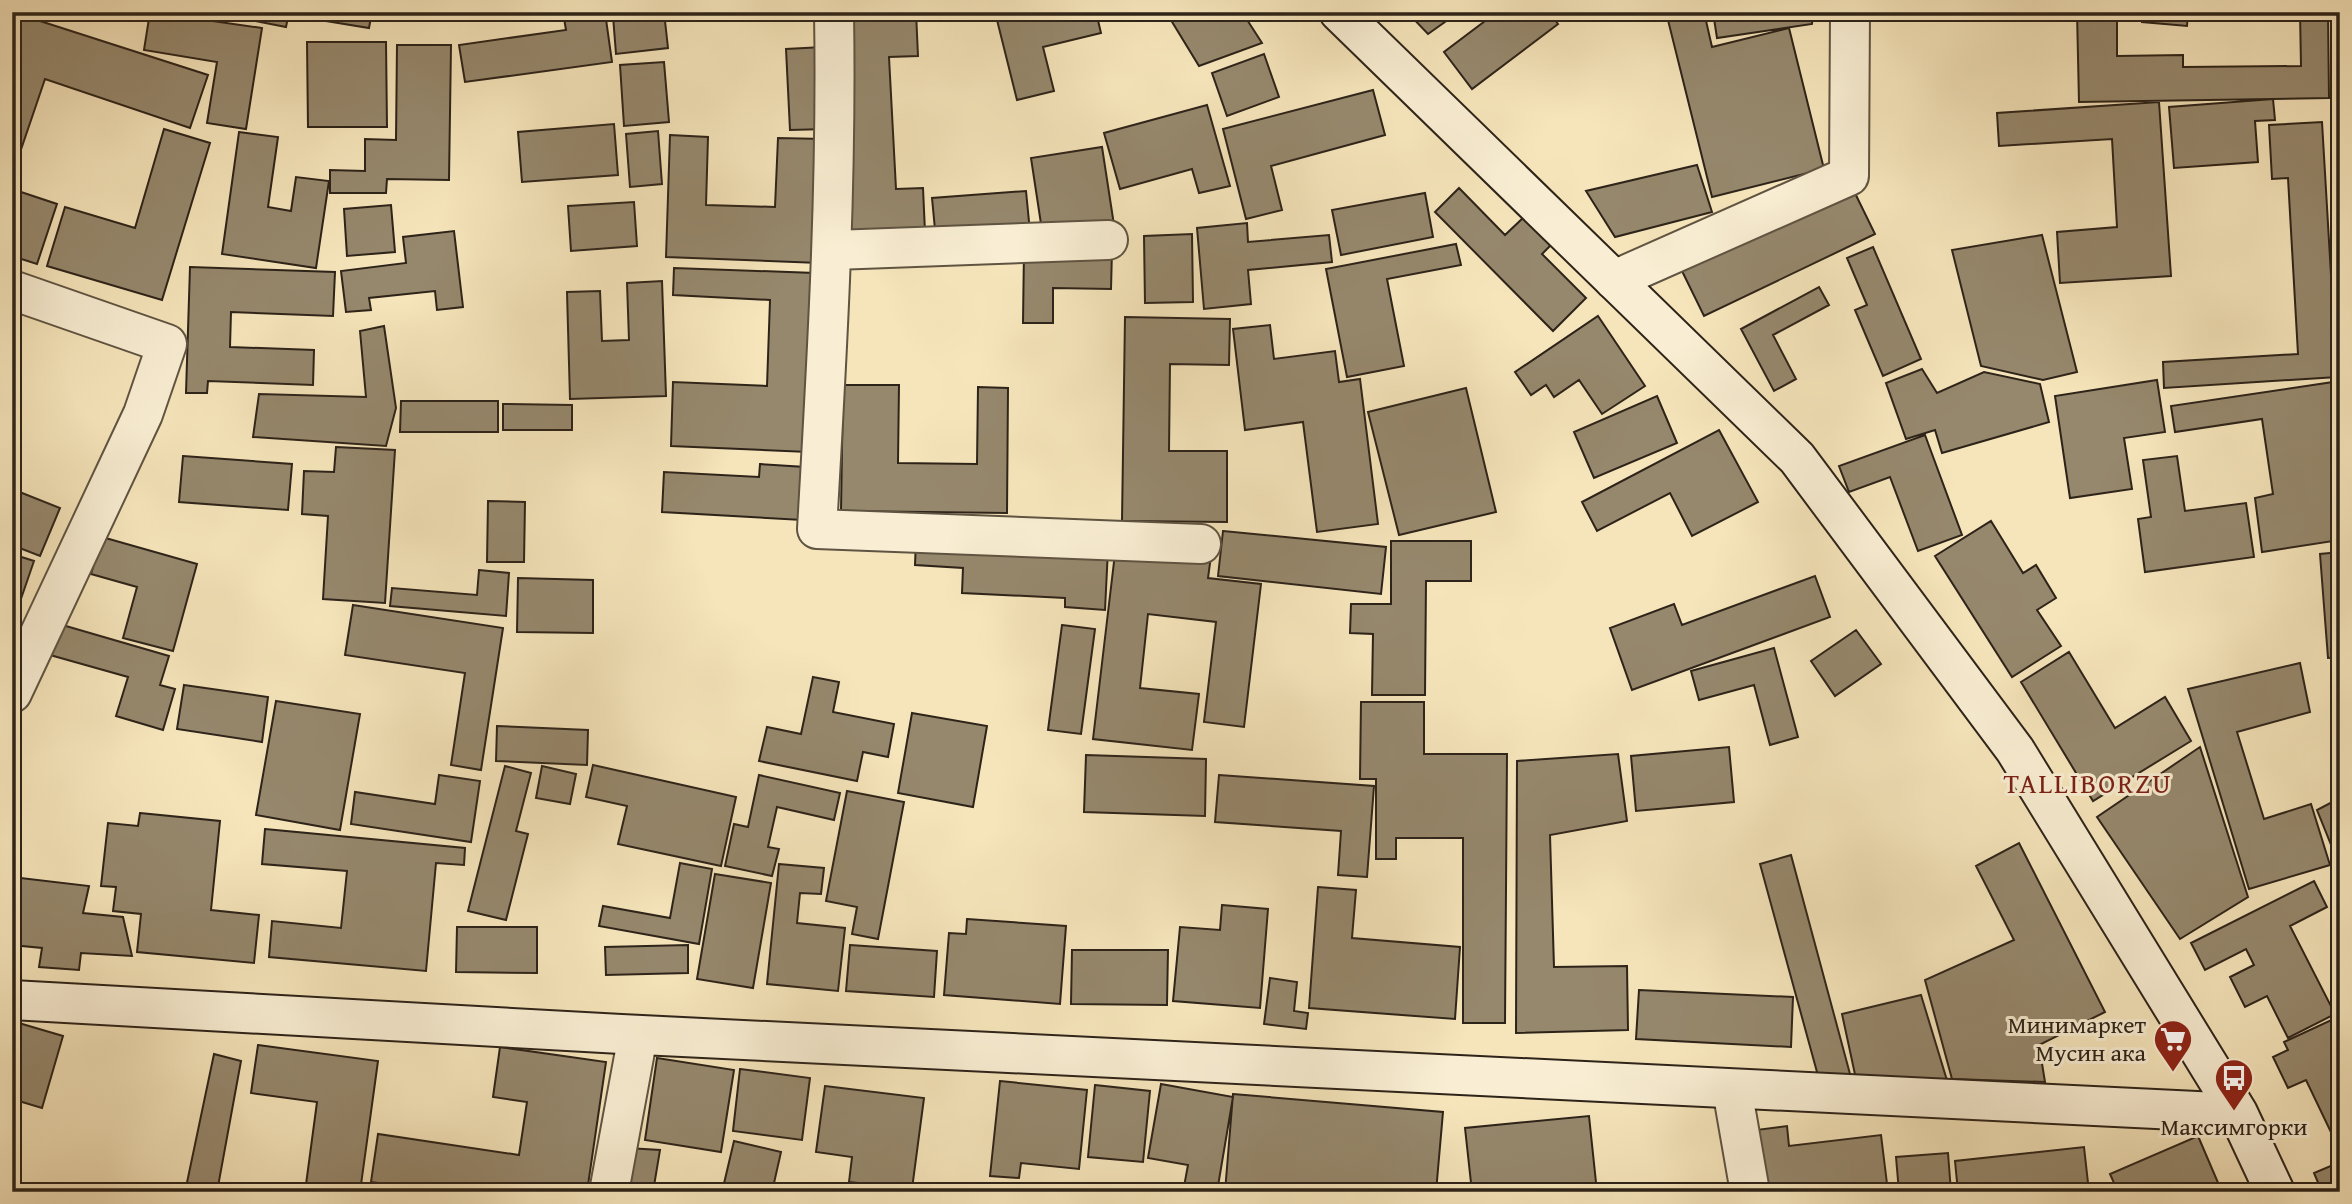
<svg xmlns="http://www.w3.org/2000/svg" width="2352" height="1204" viewBox="0 0 2352 1204" font-family="'Gentium Book Plus',serif">
	<rect width="100%" height="100%" fill="#f6e5bb"/>
	<filter id="stains"><feTurbulence type="fractalNoise" baseFrequency=".00286" numOctaves="4"/><feColorMatrix values="0 0 0 0 .2 0 0 0 0 .09 0 0 0 0 .02 0 0 0 .5 -.17"/></filter>
	<radialGradient id="worn" r=".72"><stop offset=".6" stop-color="#630" stop-opacity="0"/><stop offset="1" stop-color="#630" stop-opacity=".3"/></radialGradient>
	<path fill="#96886d" stroke="#2d2319" stroke-width="2" d="M12,12L208,75L190,128L45,79L12,176Z
		M150,12L262,28L246,129L207,123L217,62L144,50Z
		M256,12H289L286,27L255,21Z
		M296,12H372L369,28L295,16Z
		M563,12H605L612,62L465,82L459,45L566,30Z
		M664,12L668,48L616,54L613,16Z
		M838,12H916L918,56L889,57L896,189L923,188L925,232L850,236Z
		M995,12H1096L1101,33L1043,47L1054,91L1017,100Z
		M1166,12H1242L1262,43L1199,66Z
		M1407,12H1459L1428,34Z
		M1497,12H1549L1558,24L1472,89L1444,52Z
		M1666,12H1704L1712,47L1789,28L1824,169L1712,197Z
		M1713,12H1813L1812,24L1717,38Z
		M2077,12H2117V56L2183,55V67L2301,66L2300,12H2328L2329,98L2079,102Z
		M2142,12H2188L2187,26L2142,22Z
		M2336,12H2340V86H2337Z
		M307,42H386L387,127H308Z
		M397,45H451L449,180L387,179L386,193H330V170L365,171V139L396,140Z
		M823,47L826,129L790,130L786,49Z
		M1264,54L1279,97L1227,116L1212,73Z
		M664,62L669,122L624,126L620,65Z
		M1373,90L1385,135L1271,166L1282,210L1246,219L1223,129Z
		M2273,99L2275,120L2255,121L2258,162L2174,168L2169,107Z
		M2159,102L2171,276L2060,283L2057,232L2117,227L2112,139L1999,146L1997,113Z
		M1207,105L1230,186L1199,193L1192,169L1120,189L1104,133Z
		M2322,122L2337,377L2164,388L2163,362L2298,354L2288,178L2272,179L2269,125Z
		M2335,123H2340V321Z
		M614,124L618,175L522,182L518,132Z
		M164,129L210,143L162,300L47,266L65,207L135,228Z
		M658,131L662,184L630,187L626,134Z
		M239,132L278,137L268,207L291,211L296,177L329,181L316,268L222,254Z
		M670,135L708,137L706,205L775,207L778,138L824,139L819,263L666,257Z
		M1102,147L1114,225L1043,237L1031,158Z
		M1697,165L1712,212L1615,237L1586,191Z
		M1852,187L1875,234L1704,316L1681,269Z
		M1459,188L1505,235L1524,217L1551,245L1542,254L1586,298L1553,331L1435,212Z
		M12,189L57,204L37,264L12,256Z
		M1026,191L1030,232L936,240L932,198Z
		M1425,193L1433,237L1341,255L1332,210Z
		M634,202L637,246L571,251L568,206Z
		M391,205L395,252L347,256L344,209Z
		M1247,223L1248,242L1329,235L1332,262L1248,270L1251,304L1204,309L1197,228Z
		M454,231L463,307L437,310L435,291L369,298L371,310L346,312L341,271L406,263L403,237Z
		M1192,234L1193,302L1145,303L1144,236Z
		M2042,235L2077,372L2043,380L1981,366L1952,250Z
		M1456,244L1461,265L1387,279L1404,366L1347,377L1326,269Z
		M1873,247L1921,359L1883,376L1855,310L1867,305L1847,258Z
		M1024,249L1112,250L1111,289L1053,288V323H1023Z
		M190,267L335,272L333,316L231,312L230,347L314,350L313,385L208,381L207,393H186Z
		M674,268L815,273L808,452L671,446L673,382L767,386L770,300L673,295Z
		M662,281L666,396L570,399L567,292L600,291L602,341L629,340L627,283Z
		M1819,287L1829,305L1773,335L1796,379L1774,391L1741,329Z
		M1598,316L1645,386L1602,414L1579,380L1554,397L1546,385L1531,395L1515,372Z
		M1125,317L1230,319L1229,365L1170,364L1169,451H1227V522L1122,521Z
		M1270,325L1274,359L1335,351L1339,382L1360,379L1378,524L1317,532L1303,422L1245,430L1233,329Z
		M384,326L396,408L386,446L253,437L259,394L366,397L360,331Z
		M1922,369L1937,393L1984,372L2040,384L2049,422L1942,453L1935,430L1906,439L1886,383Z
		M2157,380L2165,432L2124,438L2132,489L2070,498L2055,396Z
		M2340,381V540L2262,552L2255,498L2273,494L2262,419L2175,432L2171,406Z
		M843,385H899L898,463L977,464L978,387L1008,388L1007,513L841,511Z
		M1466,388L1496,512L1399,535L1368,412Z
		M1657,396L1677,443L1594,478L1574,432Z
		M401,401H498V432H400Z
		M503,404L572,405V430H503Z
		M1719,430L1758,502L1692,536L1670,493L1597,531L1582,502Z
		M1925,435L1962,535L1918,551L1890,477L1849,492L1839,466Z
		M336,447L395,450L385,603L323,599L328,516L302,514L304,471L334,472Z
		M183,456L292,464L288,510L179,502Z
		M2177,456L2185,511L2246,503L2254,557L2145,572L2138,519L2151,517L2143,460Z
		M760,464L805,467L802,520L662,512L664,472L759,477Z
		M12,489L60,508L40,556L12,545Z
		M488,501L525,502L524,562H487Z
		M1991,521L2023,573L2036,565L2056,598L2037,610L2061,646L2012,677L1935,556Z
		M1223,531L1386,547L1381,594L1218,576Z
		M102,537L197,564L173,651L123,638L137,587L91,574Z
		M916,540L1108,549L1105,610L1065,607V598L962,593L963,568L915,565Z
		M1391,541H1471V581H1426L1425,695H1372L1373,634L1350,633L1351,604H1391Z
		M1116,545L1211,556L1208,578L1261,584L1244,727L1204,722L1216,622L1148,614L1140,688L1199,694L1192,750L1093,739Z
		M2340,552V657L2328,658L2320,554Z
		M12,554L34,561L12,625Z
		M479,570L509,573L506,616L390,606L392,588L477,595Z
		M1815,576L1830,617L1632,690L1610,628L1674,604L1682,625Z
		M518,578L593,580V633L517,632Z
		M353,605L503,628L481,770L451,765L465,673L345,655Z
		M59,624L169,656L160,685L175,689L163,730L116,716L128,677L50,655Z
		M1062,625L1095,629L1081,734L1048,730Z
		M1856,630L1881,664L1835,696L1811,661Z
		M1774,648L1798,737L1770,745L1754,685L1699,700L1691,671Z
		M2069,652L2115,728L2165,697L2191,741L2093,801L2021,682Z
		M2300,663L2310,712L2237,732L2264,819L2311,804L2330,865L2249,889L2188,689Z
		M813,677L839,682L833,712L894,724L888,757L863,752L857,781L759,761L767,727L801,734Z
		M184,685L268,697L262,742L177,729Z
		M276,701L360,714L340,830L256,815Z
		M1361,702H1424V754H1507L1505,1023H1463V838H1396V859H1376V779H1360Z
		M912,713L987,726L973,807L898,793Z
		M497,726L588,730L587,765L496,761Z
		M1729,747L1734,802L1636,811L1631,756Z
		M2200,747L2248,897L2180,939L2097,817Z
		M1618,754L1627,821L1550,835L1554,967L1627,966L1628,1030L1516,1033L1517,761Z
		M1086,755L1206,759L1205,816L1084,812Z
		M593,765L736,797L721,866L618,844L627,806L586,797Z
		M505,766L531,773L516,831L528,834L506,920L468,911Z
		M542,766L576,774L570,804L536,798Z
		M439,775L480,781L471,842L351,824L355,792L435,804Z
		M759,775L840,793L834,820L777,807L768,847L779,849L772,876L725,866L734,824L748,827Z
		M1219,775L1374,786L1367,877L1338,875L1341,831L1215,822Z
		M847,791L904,802L878,939L852,934L857,907L826,901Z
		M2340,798V855L2336,857L2317,810Z
		M140,813L220,821L211,910L259,915L254,963L137,952L141,914L113,911L116,887L101,886L108,823L138,826Z
		M265,829L465,848L464,865L436,863L426,971L269,957L272,921L341,928L347,871L262,864Z
		M2019,843L2105,1012L2039,1045L2045,1082L1952,1079L1925,980L2014,940L1976,866Z
		M1791,855L1850,1074L1820,1083L1760,864Z
		M680,863L712,869L699,944L599,926L603,906L670,918Z
		M779,864L824,868L821,894L800,893L797,923L845,928L838,991L767,984Z
		M715,874L771,883L753,988L697,979Z
		M12,877L89,886L83,913L123,917L132,956L81,953L79,970L39,967L42,948L12,945Z
		M2314,881L2327,907L2290,926L2335,1014L2288,1038L2267,996L2245,1007L2230,977L2254,965L2246,949L2205,970L2191,943Z
		M1318,887L1356,890L1352,938L1460,947L1455,1019L1309,1008Z
		M1222,905L1268,909L1260,1008L1173,1001L1180,927L1220,930Z
		M967,919L1066,926L1060,1004L944,995L949,933L966,934Z
		M457,927H537V973L456,972Z
		M688,945V973L606,975L605,947Z
		M850,945L937,951L934,997L846,991Z
		M1072,950H1168L1167,1005L1071,1004Z
		M1270,978L1297,982L1294,1011L1308,1013L1306,1029L1264,1024Z
		M1639,990L1793,997L1791,1047L1636,1039Z
		M1921,995L1949,1087L1856,1079L1842,1014Z
		M2340,1016V1151L2306,1080L2288,1088L2273,1057L2288,1050L2284,1042Z
		M12,1021L63,1036L42,1108L12,1099Z
		M258,1045L378,1061L360,1192H305L317,1102L251,1093Z
		M500,1047L606,1062L587,1192H444L371,1182L378,1134L519,1155L527,1102L493,1097Z
		M214,1054L241,1061L217,1192H185Z
		M657,1058L734,1070L721,1152L645,1140Z
		M740,1069L810,1078L802,1140L733,1131Z
		M1000,1081L1087,1090L1079,1169L1021,1163L1019,1178L990,1176Z
		M1161,1084L1233,1097L1217,1192H1183L1188,1165L1148,1158Z
		M1095,1085L1150,1091L1143,1162L1088,1157Z
		M825,1086L924,1098L912,1189L849,1182L852,1157L816,1152Z
		M1233,1094L1443,1112L1436,1192H1225Z
		M1589,1116L1597,1192H1472L1465,1128Z
		M1787,1126L1789,1146L1881,1135L1888,1192H1763L1756,1130Z
		M2198,1136L2222,1192H2118L2110,1174Z
		M734,1141L781,1152L772,1192H722Z
		M2084,1147L2089,1192H2029V1188L1958,1192L1955,1161Z
		M627,1148L660,1150L653,1192H620Z
		M1948,1153L1951,1192H1899L1896,1157Z
		M2340,1162V1191L2322,1192L2314,1173Z
		M389,1184L423,1192H388Z"/>
	<g fill="none" stroke-linecap="round" stroke-linejoin="round">
		<g stroke="#5f5442" stroke-width="42">
			<path id="street" d="M834,12C837,185 827,357 817,529L1201,544
				M834,250L1108,240
				M1614,280L1849,176L1850,12
				M12,290L167,344L143,414L12,693
				M1732,1089L1750,1192
				M609,1192L638,1035"/>
		</g>
		<g stroke="#2d2319" stroke-width="42">
			<path id="secondary" d="M1339,12L1797,458L2015,750L2238,1113L2275,1192
				M12,1000L621,1034L2238,1113"/>
		</g>
		<use href="#street" stroke="#f9eed3" stroke-width="38"/>
		<use href="#secondary" stroke="#f9eed3" stroke-width="38"/>
	</g>
	<defs>
		<g id="supermarket-pin" transform="scale(2.0125)"><path d="M0 17L-7.5 6A9.5 9.5 0 1 1 7.5 6Z" fill="#8f2418" stroke="#f9eed3"/><path d="M-6-5.5h2.5l.6 2H6L4.5 2H-2.5L-4.4-4H-6ZM-1.5 3.2a1.3 1.3 0 1 0 .1 0ZM3 3.2a1.3 1.3 0 1 0 .1 0Z" fill="#fff"/></g>
		<g id="bus-pin" transform="scale(2.0125)"><path d="M0 17L-7.5 6A9.5 9.5 0 1 1 7.5 6Z" fill="#8f2418" stroke="#f9eed3"/><path d="M-5-6H5V4H4V6H2V4H-2V6H-4V4H-5ZM-3.5-4V0h7V-4ZM-3.5 1.2v1.5H-2V1.2ZM2 1.2v1.5H3.5V1.2Z" fill="#fff"/></g>
	</defs>
	<g fill-rule="evenodd">
		<use href="#supermarket-pin" x="2173" y="1039"/>
		<use href="#bus-pin" x="2234" y="1078"/>
	</g>
	<g text-anchor="middle" stroke-width="6" stroke-linejoin="round" paint-order="stroke">
		<g font-size="24" fill="#2d2319" stroke="#f9eed3" text-anchor="end">
			<text x="2146" y="1033">Минимаркет<tspan x="2146" dy="28">Мусин ака</tspan></text>
			<text x="2234" y="1135" text-anchor="middle">Максимгорки</text>
		</g>
		<g font-size="28" letter-spacing="2" fill="#7a1f14" stroke="#f9eed3">
			<text x="2088" y="793">TALLIBORZU</text>
		</g>
	</g>
	<rect width="2352" height="1204" fill="none" stroke="#f6e5bb" stroke-width="42"/>
	<rect x="14" y="14" width="2324" height="1176" fill="none" stroke="#2d2319" stroke-width="3.5"/>
	<rect x="21" y="21" width="2310" height="1162" fill="none" stroke="#2d2319" stroke-width="2"/>
	<rect width="100%" height="100%" filter="url(#stains)"/>
	<rect width="100%" height="100%" fill="url(#worn)"/>
</svg>
